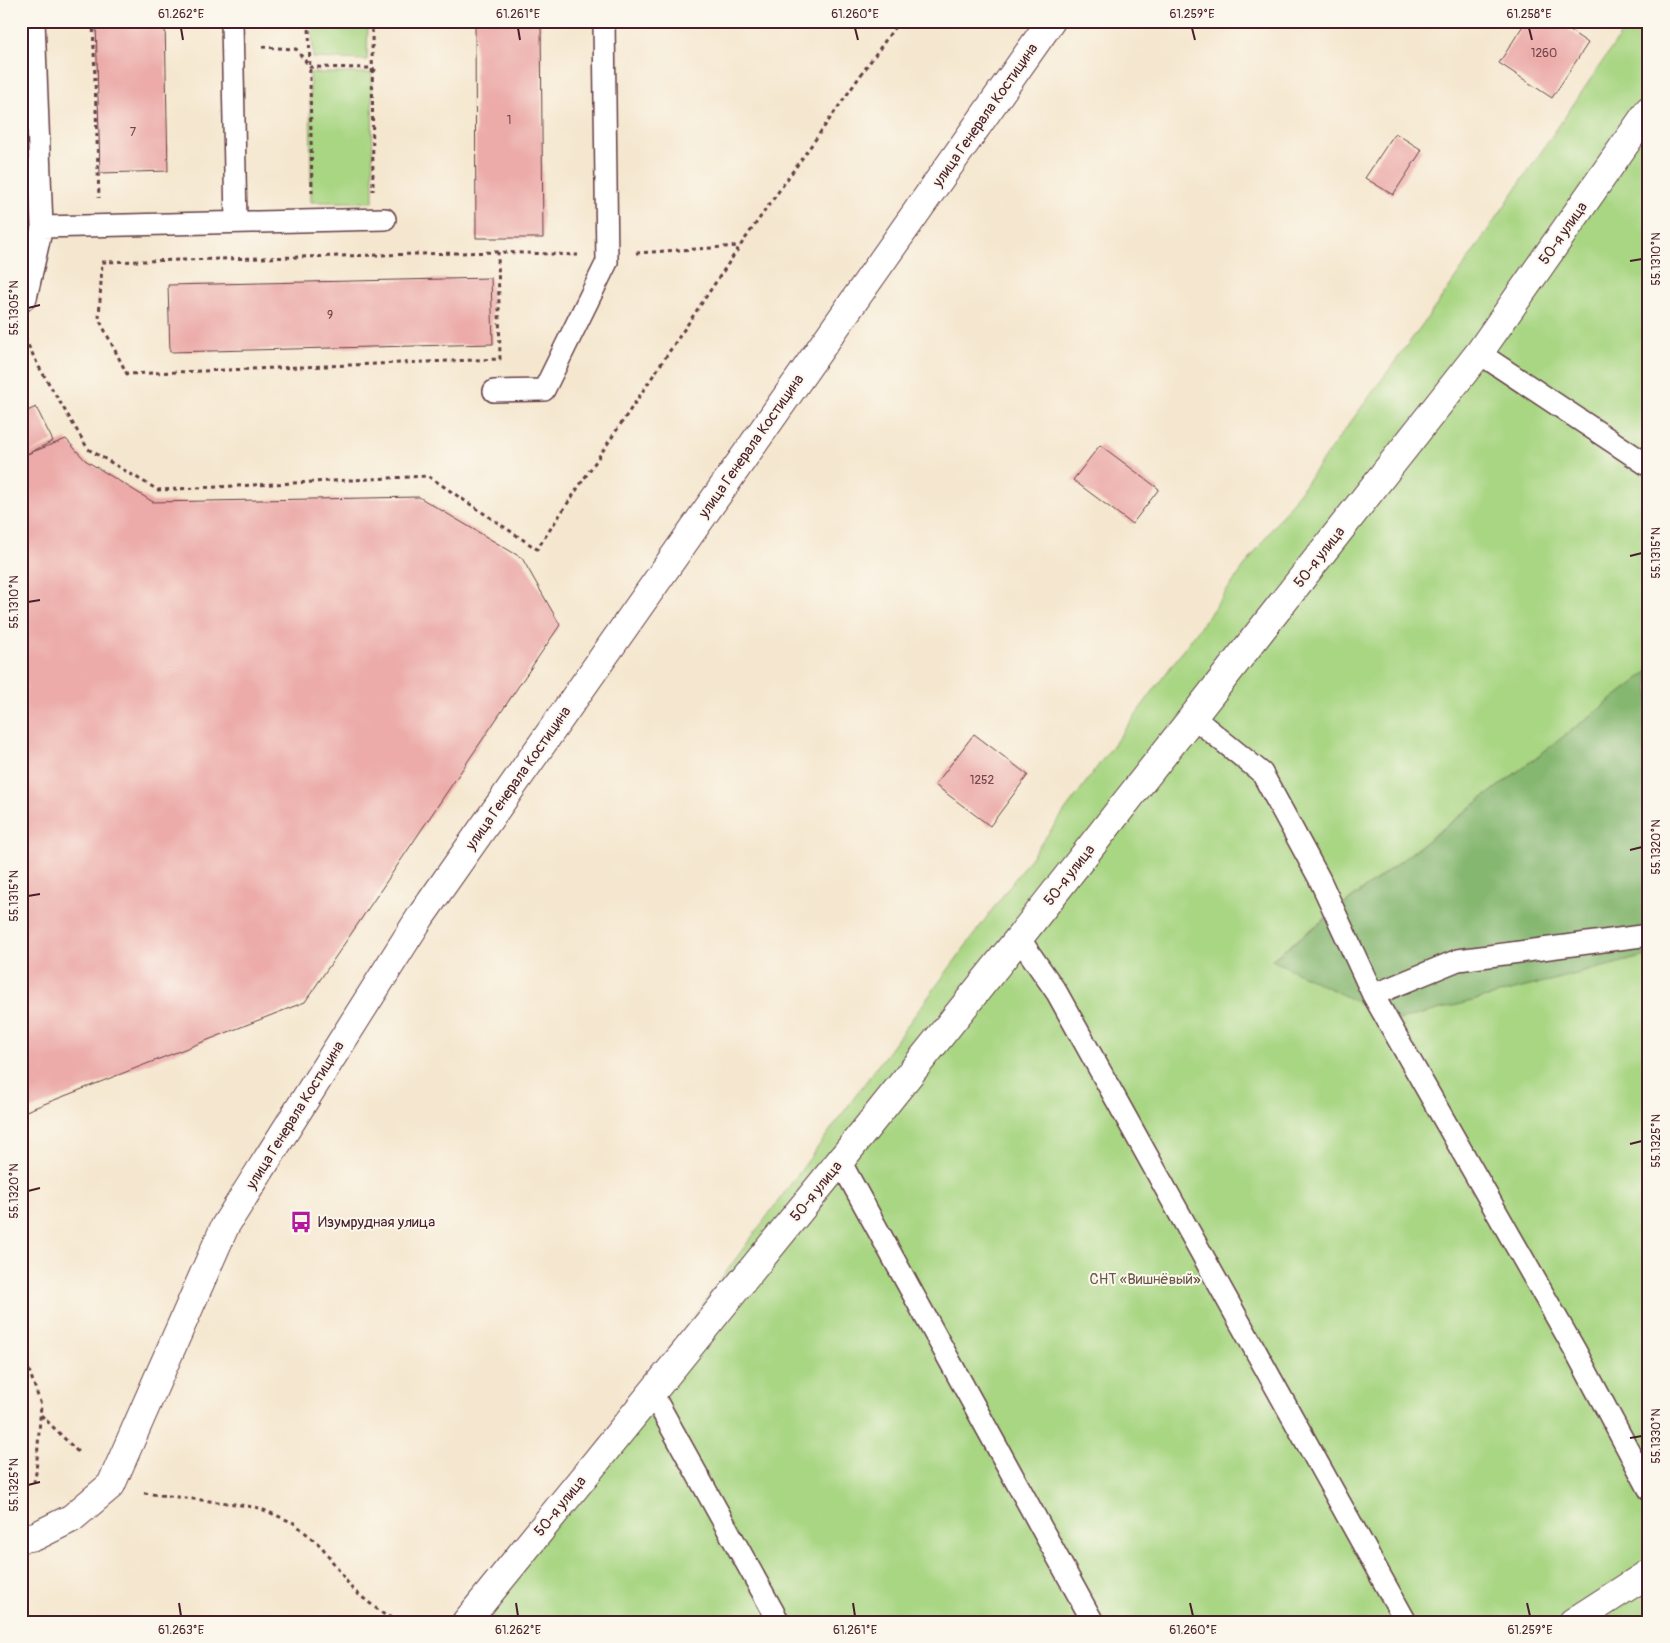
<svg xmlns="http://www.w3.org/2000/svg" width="1670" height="1643" viewBox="0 0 1670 1643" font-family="Pangolin,sans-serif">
	<rect width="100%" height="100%" fill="#fbf7ec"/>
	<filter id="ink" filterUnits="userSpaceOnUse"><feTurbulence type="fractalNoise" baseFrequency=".02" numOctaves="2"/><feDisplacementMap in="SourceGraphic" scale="10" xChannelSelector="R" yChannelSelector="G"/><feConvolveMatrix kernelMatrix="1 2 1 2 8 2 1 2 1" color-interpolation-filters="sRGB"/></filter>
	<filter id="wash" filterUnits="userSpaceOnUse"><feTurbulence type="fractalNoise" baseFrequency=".0096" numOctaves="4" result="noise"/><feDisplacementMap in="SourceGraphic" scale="20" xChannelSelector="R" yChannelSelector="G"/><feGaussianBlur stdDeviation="1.12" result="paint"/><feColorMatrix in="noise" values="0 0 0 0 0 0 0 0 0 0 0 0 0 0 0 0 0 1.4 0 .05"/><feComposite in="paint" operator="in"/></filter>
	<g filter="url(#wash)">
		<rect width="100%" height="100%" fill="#f5e7cf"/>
		<path fill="#a9d683" stroke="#7a7a57" d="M312,21H368L367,60L313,58Z
			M1630,21H1649V671L1272,959L1395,1021L1649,955V1622H469L1444,295Z
			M310,73H372L373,202H311Z"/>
		<path fill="#86b771" stroke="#686b4e" d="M1649,671V955L1395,1021L1272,960Z"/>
		<g id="blocks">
			<path fill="#ecaba9" d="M96,21H165L168,171L100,173Z
				M475,21H541L543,238H476Z
				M1526,21H1556L1588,43L1552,98L1499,63Z
				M1395,133L1422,150L1393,195L1365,178Z
				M491,278L493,344L170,352L168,285Z
				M36,407L53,441L27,454L66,439L85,460L153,502L419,497L522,558L560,625L305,1002L21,1113V414Z
				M1100,445L1159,489L1132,524L1073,480Z
				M974,734L1028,775L990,826L935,785Z"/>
		</g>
	</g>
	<g filter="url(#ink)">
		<use href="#blocks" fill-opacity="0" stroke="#643d44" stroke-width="1"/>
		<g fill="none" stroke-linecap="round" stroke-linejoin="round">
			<g stroke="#643d44" stroke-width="24">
				<path id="service" d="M232,21L236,222
					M42,227L385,219
					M21,302L26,298L42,227L34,21
					M1479,353L1649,466
					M494,391L544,390L607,262L604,21
					M1193,717L1262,773L1319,878L1373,995L1575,1350L1649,1489
					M1019,938L1057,993L1406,1622
					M1373,995L1458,960L1649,935
					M840,1161L1093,1622
					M652,1393L779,1622"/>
			</g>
			<g stroke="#643d44" stroke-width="30">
				<path id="minor" d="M466,1622L840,1161L1019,938L1479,353L1649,110
					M1573,1622L1649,1573"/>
			</g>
			<g stroke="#643d44" stroke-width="30">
				<path id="tertiary" d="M21,1538L36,1536L72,1518L111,1485L225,1226L421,916L1051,21"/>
			</g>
			<path stroke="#643d44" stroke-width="3" stroke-dasharray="4 4" stroke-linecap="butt" d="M93,21L99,198
				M309,21L312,193
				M372,21L373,191
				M262,47L296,49L310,67L371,68L376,71
				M498,252L102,262L99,319L127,374L500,359L498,252L578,255
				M636,253L740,246
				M21,331L39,367L88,449L158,490L428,476L537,549L740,246L899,21
				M21,1347L41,1405L36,1473L34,1482
				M41,1415L78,1452
				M144,1493L235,1504L259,1508L294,1523L322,1547L353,1590L386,1616L418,1622"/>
			<use href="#service" stroke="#fff" stroke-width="21"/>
			<use href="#minor" stroke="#fff" stroke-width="28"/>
			<use href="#tertiary" stroke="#fff" stroke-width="28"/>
		</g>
	</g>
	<path fill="none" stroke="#4a1f2b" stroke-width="2" d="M181,28L183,40M518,28L520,40M855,28L858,40M1192,28L1195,40M1529,28L1532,40M1630,261L1642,259M28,308L40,305M1630,556L1642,553M28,602L40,600M1630,850L1642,847M28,896L40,894M1630,1144L1642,1141M28,1191L40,1188M1630,1438L1642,1436M28,1485L40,1482M179,1603L181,1616M516,1603L518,1616M853,1603L855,1616M1190,1603L1193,1616M1527,1603L1530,1616"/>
	<defs>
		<g id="bus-bare" transform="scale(1.725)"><path d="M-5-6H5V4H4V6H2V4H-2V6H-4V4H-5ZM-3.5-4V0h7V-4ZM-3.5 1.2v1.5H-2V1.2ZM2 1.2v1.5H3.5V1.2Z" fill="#b5179e" stroke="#fbf7ec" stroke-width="2.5" paint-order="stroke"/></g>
	</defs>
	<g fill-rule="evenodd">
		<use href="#bus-bare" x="301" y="1222"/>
	</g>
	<g text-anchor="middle" stroke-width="4" stroke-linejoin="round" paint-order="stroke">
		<g font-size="12" fill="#72424a">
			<text x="1544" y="57">1260</text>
			<text x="509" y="124">1</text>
			<text x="133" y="136">7</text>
			<text x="330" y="319">9</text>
			<text x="982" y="784">1252</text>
		</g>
		<g font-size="15" fill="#4a1f2b" stroke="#fbf7ec">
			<text transform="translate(985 115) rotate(-55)" y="5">улица Генерала Костицина</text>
			<text transform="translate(1563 233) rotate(-55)" y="5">50-я улица</text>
			<text transform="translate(751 446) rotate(-55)" y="5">улица Генерала Костицина</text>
			<text transform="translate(1319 557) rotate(-52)" y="5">50-я улица</text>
			<text transform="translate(518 778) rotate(-55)" y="5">улица Генерала Костицина</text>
			<text transform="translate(1069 875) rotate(-52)" y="5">50-я улица</text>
			<text transform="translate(295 1115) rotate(-58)" y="5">улица Генерала Костицина</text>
			<text transform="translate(816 1191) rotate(-51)" y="5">50-я улица</text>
			<text transform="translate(560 1506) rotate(-51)" y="5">50-я улица</text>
		</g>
		<g font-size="15" fill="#4a1f2b" stroke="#fbf7ec" text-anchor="start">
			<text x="318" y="1227">Изумрудная улица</text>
		</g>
		<g font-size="15" fill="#665645" stroke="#fbf7ec">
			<text x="1145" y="1284">СНТ «Вишнёвый»</text>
		</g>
	</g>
	<rect width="1670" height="1643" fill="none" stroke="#fbf7ec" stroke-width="55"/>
	<rect x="28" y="28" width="1614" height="1588" fill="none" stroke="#4a1f2b" stroke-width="2"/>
	<g font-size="12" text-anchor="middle" fill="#4a1f2b">
		<text x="181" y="18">61.262°E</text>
		<text x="518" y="18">61.261°E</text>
		<text x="855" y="18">61.260°E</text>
		<text x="1192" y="18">61.259°E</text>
		<text x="1529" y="18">61.258°E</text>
		<text transform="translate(1656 259) rotate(-90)" y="4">55.1310°N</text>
		<text transform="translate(14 308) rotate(-90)" y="4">55.1305°N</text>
		<text transform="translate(1656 553) rotate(-90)" y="4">55.1315°N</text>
		<text transform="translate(14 602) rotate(-90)" y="4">55.1310°N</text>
		<text transform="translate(1656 847) rotate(-90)" y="4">55.1320°N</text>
		<text transform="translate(14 896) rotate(-90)" y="4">55.1315°N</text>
		<text transform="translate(1656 1141) rotate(-90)" y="4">55.1325°N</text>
		<text transform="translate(14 1191) rotate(-90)" y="4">55.1320°N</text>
		<text transform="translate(1656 1436) rotate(-90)" y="4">55.1330°N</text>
		<text transform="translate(14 1485) rotate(-90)" y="4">55.1325°N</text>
		<text x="181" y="1634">61.263°E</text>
		<text x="518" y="1634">61.262°E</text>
		<text x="855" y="1634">61.261°E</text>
		<text x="1193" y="1634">61.260°E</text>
		<text x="1530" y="1634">61.259°E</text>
	</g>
</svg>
